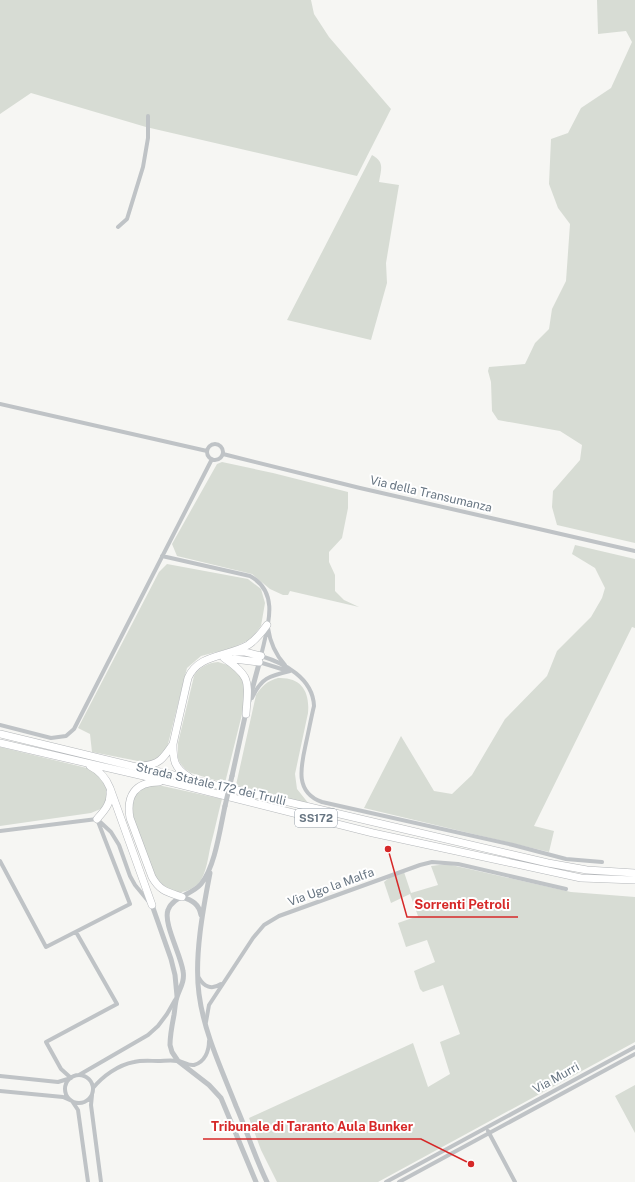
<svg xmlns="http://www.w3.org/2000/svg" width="635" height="1182" viewBox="0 0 635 1182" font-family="'Public Sans',sans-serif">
	<rect width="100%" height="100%" fill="#f6f6f3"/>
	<path fill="#d7dcd4" d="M0,0H311L314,14L329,37L391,109L357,176L146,127L31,93L0,114Z
		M597,0H635V543L557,525L552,507L553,491L580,460L582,445L560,431L498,420L492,411L491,382L488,371L489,367L525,364L535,343L549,329L552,309L566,281L570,224L558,208L549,184L551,139L568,133L581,108L611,88L632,42L626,31L598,34Z
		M372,155C385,162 381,169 379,182L399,185L386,263L387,283L371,340L287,320Z
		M222,462L273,473L348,492V508L342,538L329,552V562L335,575V591L344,600L359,607L290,591L288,595H283L270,589L252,574L177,556L172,544L217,464Z
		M575,545L635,559V628L632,627L534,826L554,831L549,852L364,808L401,736L434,791L452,794L472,775L505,719L547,676L557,651L591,617L602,598L605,588L595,568L572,554Z
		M167,564L248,579L261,589L265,603L261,626L251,639L232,648L201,656L187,668L168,744C163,755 156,762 143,762L92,752L90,734L78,728L159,572Z
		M218,662L231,666L243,678L246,698L225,783L191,773L185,769L180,763L178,758V743L194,676C199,667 208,663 218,662Z
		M278,678C301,677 310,691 308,713L295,774L297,789L309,804L236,785L256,695C262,686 267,681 278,678Z
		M0,747L91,769L103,780L108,791V796L103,808L91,813L0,826Z
		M158,785L222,799C218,814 215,829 211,844C208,856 207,874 198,884C193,888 188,891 182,892C157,896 148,860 142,842C138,831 129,813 132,801C135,788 147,786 158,785Z
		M447,864L571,892L635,897V1042L378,1182H277L261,1150L249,1118L413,1043L428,1087L450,1074L440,1042L460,1034L443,985L423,992L420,989L414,971L435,962L427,940L406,947L398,923L418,916L410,894L391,903L384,882L389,878L404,872L411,893L438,885L431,866Z
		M635,1085V1133L615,1096Z"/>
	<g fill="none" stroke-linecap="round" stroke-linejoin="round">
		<g stroke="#b4b7ba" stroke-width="8">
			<path id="trunk" d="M235,652H245L261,656
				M224,658C252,677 248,682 246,714
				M226,658L259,662
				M0,734L132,766L169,774L548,863L587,870L635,873
				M0,743L174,783L373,833L581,878L635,880
				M90,766C100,771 106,778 110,788L152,905
				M141,766C159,765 163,759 173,744
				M189,777C174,768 173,760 173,744L188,678C198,654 227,657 248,645C256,640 262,632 267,625
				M159,782C135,782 126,796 130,818L152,877C160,891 167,892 182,897
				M97,819C104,811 111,804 110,792"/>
		</g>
		<path stroke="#bfc3c6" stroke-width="4" d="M118,227L127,219L143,167L148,138V116
			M0,404L207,451
			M207 452a8 8 0 1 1 16 0a8 8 0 1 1-16 0Z
			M223,454L360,488L635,551
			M162,556L250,576C281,593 267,628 261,656C284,663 313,678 314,706C311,718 309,730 306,743C301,766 294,792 322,802L513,845L566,859L602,862
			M268,628C270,642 275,654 285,665
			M259,662L288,671
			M252,698C261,678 269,676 290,671
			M0,725L51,738L66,736L74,729L212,459
			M97,819L111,832L119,845L130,876L135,885L149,902
			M0,831L97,819
			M0,861L46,947L130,904L97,819
			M199,978C204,987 212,990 221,984
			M206,1022L209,1005L253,938L264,925L279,916L420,865L432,862L458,864L566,889
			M79,1075L148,1035L158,1026L167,1014L175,1000
			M65 1089a14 14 0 1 1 28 0a14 14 0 1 1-28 0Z
			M0,1076L58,1082L71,1078
			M71,1078L61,1069L46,1042L117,1004L76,932
			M93,1088C103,1076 118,1065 134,1062C142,1060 150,1061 158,1061C164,1061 171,1060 177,1061C183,1061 188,1066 194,1065C205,1062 209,1051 209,1041
			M0,1091L63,1097L72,1101L78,1110L88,1182
			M92,1095L91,1105L101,1182
			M488,1131L515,1182
			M386,1182L635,1047
			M399,1182L635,1054"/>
		<path stroke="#bfc3c6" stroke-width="5" d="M249,701L260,660
			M232,776L246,712
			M225,806C220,829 215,867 201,884C192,895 173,896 168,910C163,923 181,955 183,971C185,981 180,988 177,997C175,1003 175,1009 174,1015C172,1025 170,1035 170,1045L172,1052L178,1061L209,1085L221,1098L256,1182
			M210,873C203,909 194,957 199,994C204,1033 222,1070 236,1106C247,1131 255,1158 267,1182
			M182,897C192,900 199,904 201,915
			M152,905L171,959L175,975L177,996"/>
		<use href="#trunk" stroke="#fff" stroke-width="7"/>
		<path stroke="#bfc3c6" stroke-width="5" d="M225,806L232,776"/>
	</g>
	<g text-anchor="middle" stroke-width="4" stroke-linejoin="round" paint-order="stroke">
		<rect fill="#fff" stroke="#959ea8" stroke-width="1" x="295" y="809" width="42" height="18" rx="3"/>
		<g font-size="11" font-weight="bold" fill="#677582">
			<text x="316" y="822">SS172</text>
		</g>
		<g font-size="12" fill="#677582" stroke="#fff">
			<text transform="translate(431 494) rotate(13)" y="4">Via della Transumanza</text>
			<text transform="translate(211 784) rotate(13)" y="4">Strada Statale 172 dei Trulli</text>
			<text transform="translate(331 887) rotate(-20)" y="4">Via Ugo la Malfa</text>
			<text transform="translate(556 1078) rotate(-29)" y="4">Via Murri</text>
		</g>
	</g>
	<path fill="none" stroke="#d62828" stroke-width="1.5" d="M388 849L407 917H518M471 1164L421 1139H203"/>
	<g fill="#d62828" stroke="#fff" stroke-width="1.5">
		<circle cx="388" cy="849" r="4"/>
		<circle cx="471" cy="1164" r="4"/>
	</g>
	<g font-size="13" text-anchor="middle" font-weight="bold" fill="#d62828" stroke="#fff" stroke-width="4" stroke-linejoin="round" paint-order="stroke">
		<text x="462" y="909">Sorrenti Petroli</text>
		<text x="312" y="1131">Tribunale di Taranto Aula Bunker</text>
	</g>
</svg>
